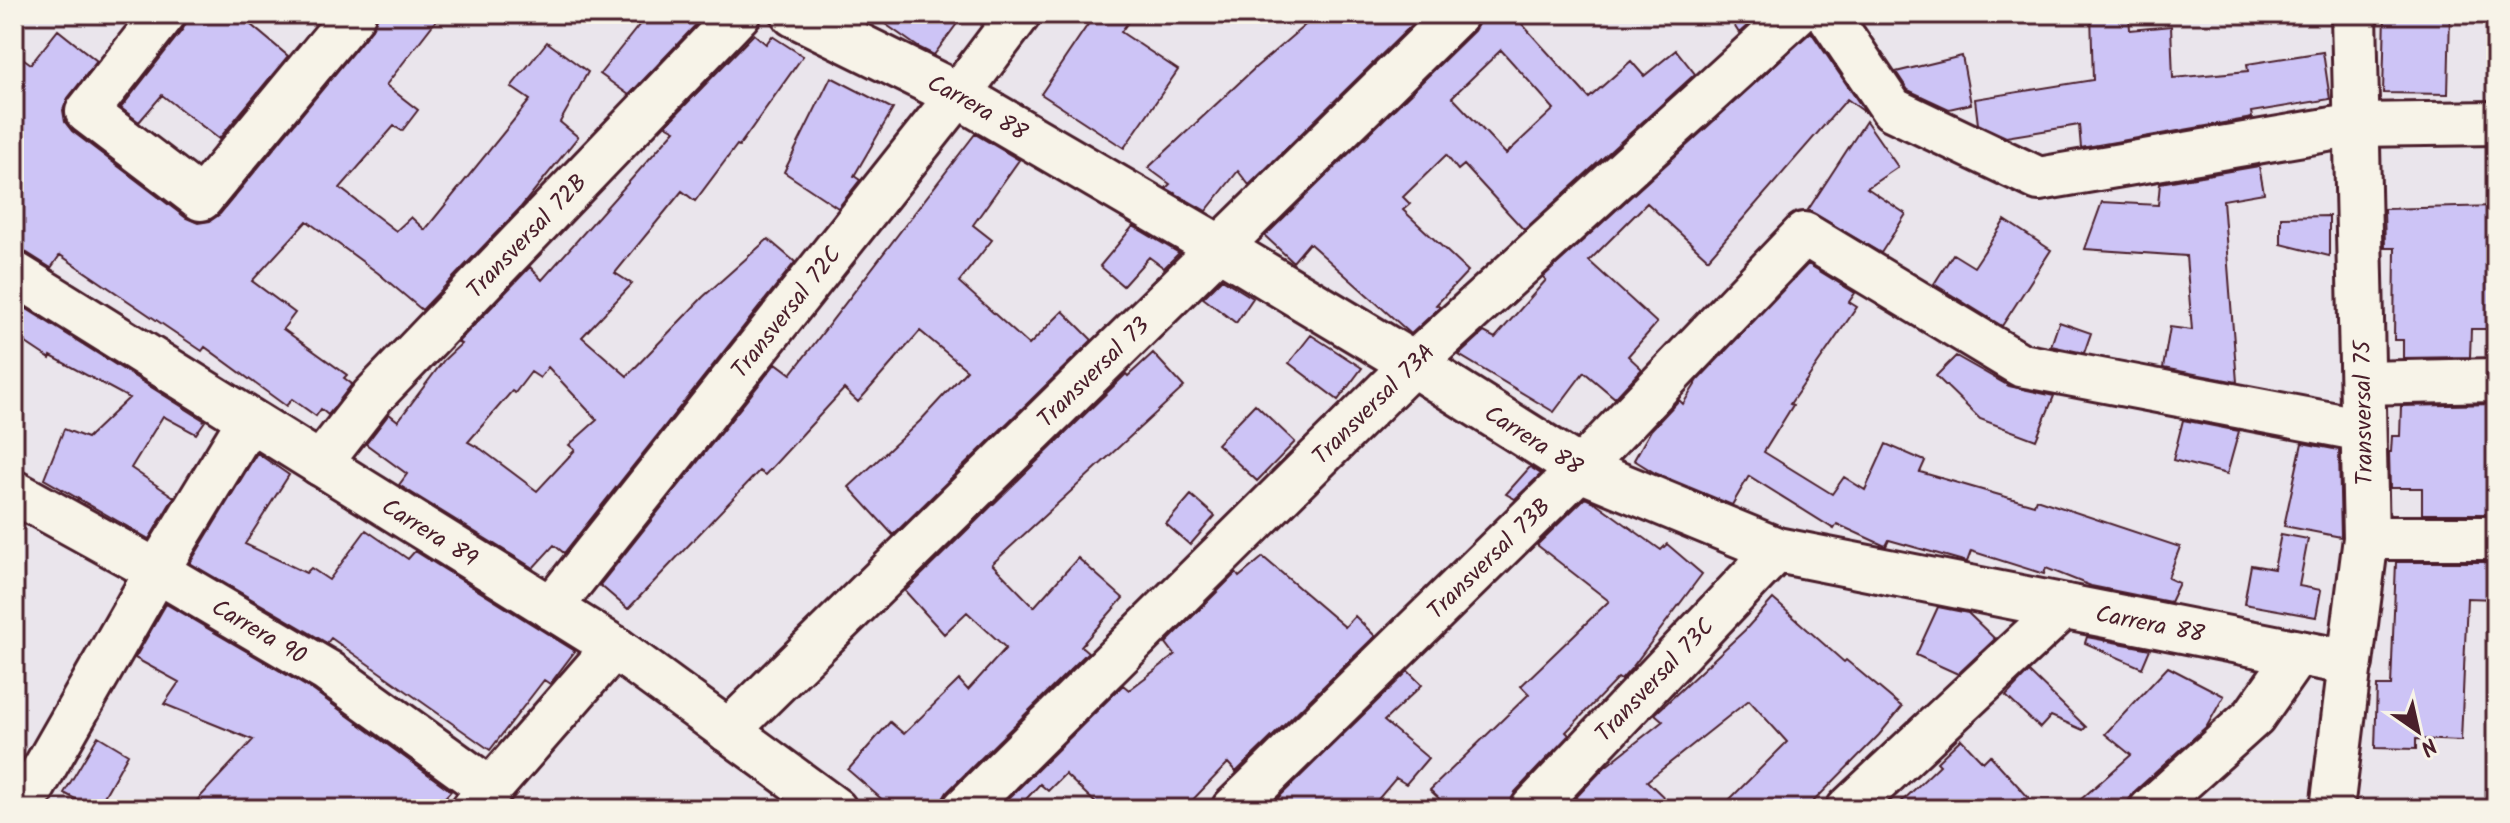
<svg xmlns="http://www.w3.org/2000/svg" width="2510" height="823" viewBox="0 0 2510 823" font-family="Kalam,sans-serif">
	<rect width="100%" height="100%" fill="#eae5ec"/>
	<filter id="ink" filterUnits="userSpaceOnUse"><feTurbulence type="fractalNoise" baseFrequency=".0125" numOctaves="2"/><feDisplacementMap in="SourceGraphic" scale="16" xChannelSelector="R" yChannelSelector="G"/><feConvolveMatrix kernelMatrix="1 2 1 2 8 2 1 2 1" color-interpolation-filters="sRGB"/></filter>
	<g filter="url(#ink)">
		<path fill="#cdc4f6" stroke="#4a1f2b" stroke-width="2" fill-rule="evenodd" d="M190,14H238L288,56L219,139L162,95L139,122L121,108L183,29Z
			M379,14H441L386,85L418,110L402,131L394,126L340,188L396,231L411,217L425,230L530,100L511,87L547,42L588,72L560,122L578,137L521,207L422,310L378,273L307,221L252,281L295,313L283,329L347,375L344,378L352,384L328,415L321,409L316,416L292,399L286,406L205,347L202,351L60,255L51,268L27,253L14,249V52L31,64L58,30L97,61L68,98L63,110L65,122L72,131L186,218L198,223L210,221L220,214L372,29Z
			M648,14H706L629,95L600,74Z
			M871,14H964L934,55L918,47Z
			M1095,14H1134L1121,32L1178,70L1124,148L1041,94Z
			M1318,14H1423L1249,185L1238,171L1206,211L1166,188L1170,184L1148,168L1256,67Z
			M1480,14H1513L1589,98L1631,61L1644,76L1676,50L1695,74L1524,230L1464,165L1458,170L1446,155L1403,197L1410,204L1403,210L1468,271L1436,305L1440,307L1411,334L1309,243L1293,262L1265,236L1474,31L1480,21ZM1501,50L1554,109L1506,154L1452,97Z
			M1727,14H1760L1739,33Z
			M2091,14H2129L2130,30L2171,26L2173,78L2248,71L2247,64L2323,52L2330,99L2251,112L2252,118L2081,148L2079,125L2006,137L1978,124L1975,99L2093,80Z
			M2385,14H2450L2448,94L2383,93Z
			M1811,32L1866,113L1847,99L1708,259L1647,203L1589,261L1657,323L1628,356L1642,369L1615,398L1584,372L1554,412L1459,355L1484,332L1495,338L1546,280L1543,277Z
			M754,34L766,44L772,36L803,56L739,146L737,145L695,201L682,191L615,273L632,284L582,337L627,376L703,297L768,239L795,262L564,553L554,545L533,568L399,485L407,474L366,444L389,414L398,421L444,360L461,344L458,342L530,267L542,280L675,130L666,125ZM548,367L597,420L569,445L575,450L537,491L481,449L468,442L512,391L515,393L531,372L540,378Z
			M1962,56L1971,104L1949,109L1908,90L1896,72Z
			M831,77L893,109L854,176L860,180L838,208L784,172Z
			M1866,121L1898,167L1867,188L1906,214L1881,253L1808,210Z
			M975,134L1019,160L973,225L992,240L959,282L1029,345L1063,311L1092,340L893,535L849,487L920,421L967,370L920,331L858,402L844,389L765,475L759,471L628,609L600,585L776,363L791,374Z
			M2259,166L2264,193L2223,200L2237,382L2163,368L2170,327L2192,330L2186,256L2085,249L2102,202L2158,205L2160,183Z
			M2496,206V329H2471L2470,357L2403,358V340H2394L2395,248H2385L2384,209Z
			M2329,216V256L2281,244V217Z
			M2005,220L2051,250L2002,326L1934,284L1953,254L1974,267Z
			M1133,226L1179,253L1164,268L1149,257L1123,286L1100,266Z
			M1808,264L1855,293L1849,302L1857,307L1790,404L1793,405L1764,452L1832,494L1844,477L1865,490L1886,444L1925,461L1920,472L2034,505L2036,499L2180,547L2168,578L2179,583L2170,602L2091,586L2046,568L2044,574L1971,551L1967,562L1889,540L1886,546L1883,545L1837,524L1834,529L1749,476L1732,505L1655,473L1634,460L1651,430L1679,400L1683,404L1698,380Z
			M1222,279L1253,298L1236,323L1203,298Z
			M14,301L205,421L196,434L163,416L131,468L174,497L149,539L44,479L64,429L87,438L129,398L51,356L50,359L14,335Z
			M2059,322L2091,333L2084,353L2051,346Z
			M1311,335L1362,368L1338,400L1289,363Z
			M1153,353L1184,387L992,564L1034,607L1078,558L1123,598L1081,646L1088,652L947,792L941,802V809H893L848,770L890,722L904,734L959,680L968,690L1006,648L967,612L944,634L905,591L1126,374L1128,376Z
			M1956,356L2009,386L2054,396L2036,440L1980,419L1936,376Z
			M1255,404L1295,442L1257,481L1217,444Z
			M2496,404V514H2422V488H2390L2389,452H2391L2392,436H2400L2401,406Z
			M2183,420L2239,431L2227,474L2173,460Z
			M2302,443L2339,450L2341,537L2284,526Z
			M257,453L289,475L245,544L306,573L311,568L329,580L366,530L408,559L415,551L575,651L550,684L544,680L490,750L331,638L327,643L190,563Z
			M1530,467L1541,474L1515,499L1506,494Z
			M1191,495L1215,516L1190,545L1166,524Z
			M1585,498L1596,503L1661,550L1667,544L1702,574L1631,669L1621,680L1618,678L1566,732L1569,735L1515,792L1509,809H1450L1430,790L1529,694L1521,686L1609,601L1537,545Z
			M2281,534L2308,539L2299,586L2321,590L2316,617L2244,604L2251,565L2274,569Z
			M1263,557L1345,627L1355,616L1375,636L1236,772L1228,763L1184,809H1102L1065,774L1048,791L1040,784L1017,809H998L1123,685L1129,690L1175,655L1166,643L1236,573L1239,577Z
			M2396,562H2496V599L2467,598L2461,741L2416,739V749L2375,748L2377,686H2391Z
			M1773,599L1844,662L1846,660L1902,707L1879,735L1806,809H1720L1787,742L1749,700L1647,781L1676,809H1565L1605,767L1663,721L1655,714L1745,630Z
			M166,604L314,691L451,791L434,809H189L253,740L164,704L179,682L135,658Z
			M1938,607L1968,613L1995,639L1958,674L1916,655Z
			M2087,637L2150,649L2142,668L2085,643Z
			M2168,667L2224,696L2207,726L2135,791L2128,801V809H2070L2131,755L2105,734Z
			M1408,671L1422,685L1384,721L1428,758L1406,784L1396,778L1370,809H1271L1269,807Z
			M2029,672L2086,727L2083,730L2051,716L2040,728L2006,696Z
			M98,736L128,754L97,809H94L64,793Z
			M1961,739L1983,762L1990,755L2039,809H1894L1940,765L1937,762Z"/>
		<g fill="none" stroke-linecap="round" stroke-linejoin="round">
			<g stroke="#4a1f2b" stroke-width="48">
				<g id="minor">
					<path d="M164,14L87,112L201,199L354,14"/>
					<path d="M1828,14L1892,109L2039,179L2356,125L2496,123"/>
					<path id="s1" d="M14,273L614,647L835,809"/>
					<path d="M2362,383L2496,380"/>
					<path id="s2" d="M320,464L373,396L739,14"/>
					<path id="s3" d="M14,492L157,571L327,671L490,789"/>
					<path d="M2366,538H2496"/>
					<path id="s4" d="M551,608L958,95L1019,14"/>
					<path id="s5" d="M728,731L1457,14"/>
					<path d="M21,809L157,571L249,420"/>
					<path d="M473,809L614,647"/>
					<path id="s6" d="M964,809L1413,364L1796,14"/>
					<path id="s7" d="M1233,809L1580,469L1804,234L2021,365L2363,430"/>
					<path id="s8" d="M1532,809L1777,550"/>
					<path d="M1848,809L2065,606"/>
					<path d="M2151,809L2254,716L2298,653"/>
					<path d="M2332,809L2350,663"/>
				</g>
			</g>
			<g stroke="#4a1f2b" stroke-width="50">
				<g id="tertiary">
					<path id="s9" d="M794,14L958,95L1220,248L1413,364L1580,469L1777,550L2350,663L2366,538L2354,14"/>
				</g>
			</g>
			<use href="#minor" stroke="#f7f3e8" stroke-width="42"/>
			<use href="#tertiary" stroke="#f7f3e8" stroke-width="44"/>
		</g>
	</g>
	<g text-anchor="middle" stroke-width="6" stroke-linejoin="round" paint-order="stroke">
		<g font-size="24" fill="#4a1f2b" stroke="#f7f3e8">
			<text dy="8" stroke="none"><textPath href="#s9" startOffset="206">Carrera 88</textPath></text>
			<text dy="8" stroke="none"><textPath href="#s2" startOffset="308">Transversal 72B</textPath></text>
			<text dy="8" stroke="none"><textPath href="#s4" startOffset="378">Transversal 72C</textPath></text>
			<text dy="8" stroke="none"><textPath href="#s5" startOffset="512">Transversal 73</textPath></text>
			<text dy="8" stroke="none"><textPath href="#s6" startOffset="576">Transversal 73A</textPath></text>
			<text transform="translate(2363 413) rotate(-91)" y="8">Transversal 75</text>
			<text dy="8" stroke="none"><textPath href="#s9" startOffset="854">Carrera 88</textPath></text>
			<text dy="8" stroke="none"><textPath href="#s1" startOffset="490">Carrera 89</textPath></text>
			<text dy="8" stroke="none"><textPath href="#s7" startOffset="358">Transversal 73B</textPath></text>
			<text dy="8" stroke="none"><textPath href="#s9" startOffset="1502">Carrera 88</textPath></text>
			<text dy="8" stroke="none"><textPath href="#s3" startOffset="282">Carrera 90</textPath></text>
			<text dy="8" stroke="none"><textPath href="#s8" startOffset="178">Transversal 73C</textPath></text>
		</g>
	</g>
	<rect width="2510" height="823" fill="none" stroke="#f7f3e8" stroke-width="48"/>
	<rect x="24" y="24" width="2462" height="775" fill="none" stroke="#4a1f2b" stroke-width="3" filter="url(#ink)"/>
	<g transform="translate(2418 731) rotate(146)" stroke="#f7f3e8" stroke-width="6" paint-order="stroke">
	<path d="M0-6L14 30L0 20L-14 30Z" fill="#4a1f2b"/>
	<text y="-12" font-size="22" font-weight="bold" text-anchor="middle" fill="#4a1f2b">N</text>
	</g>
</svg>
